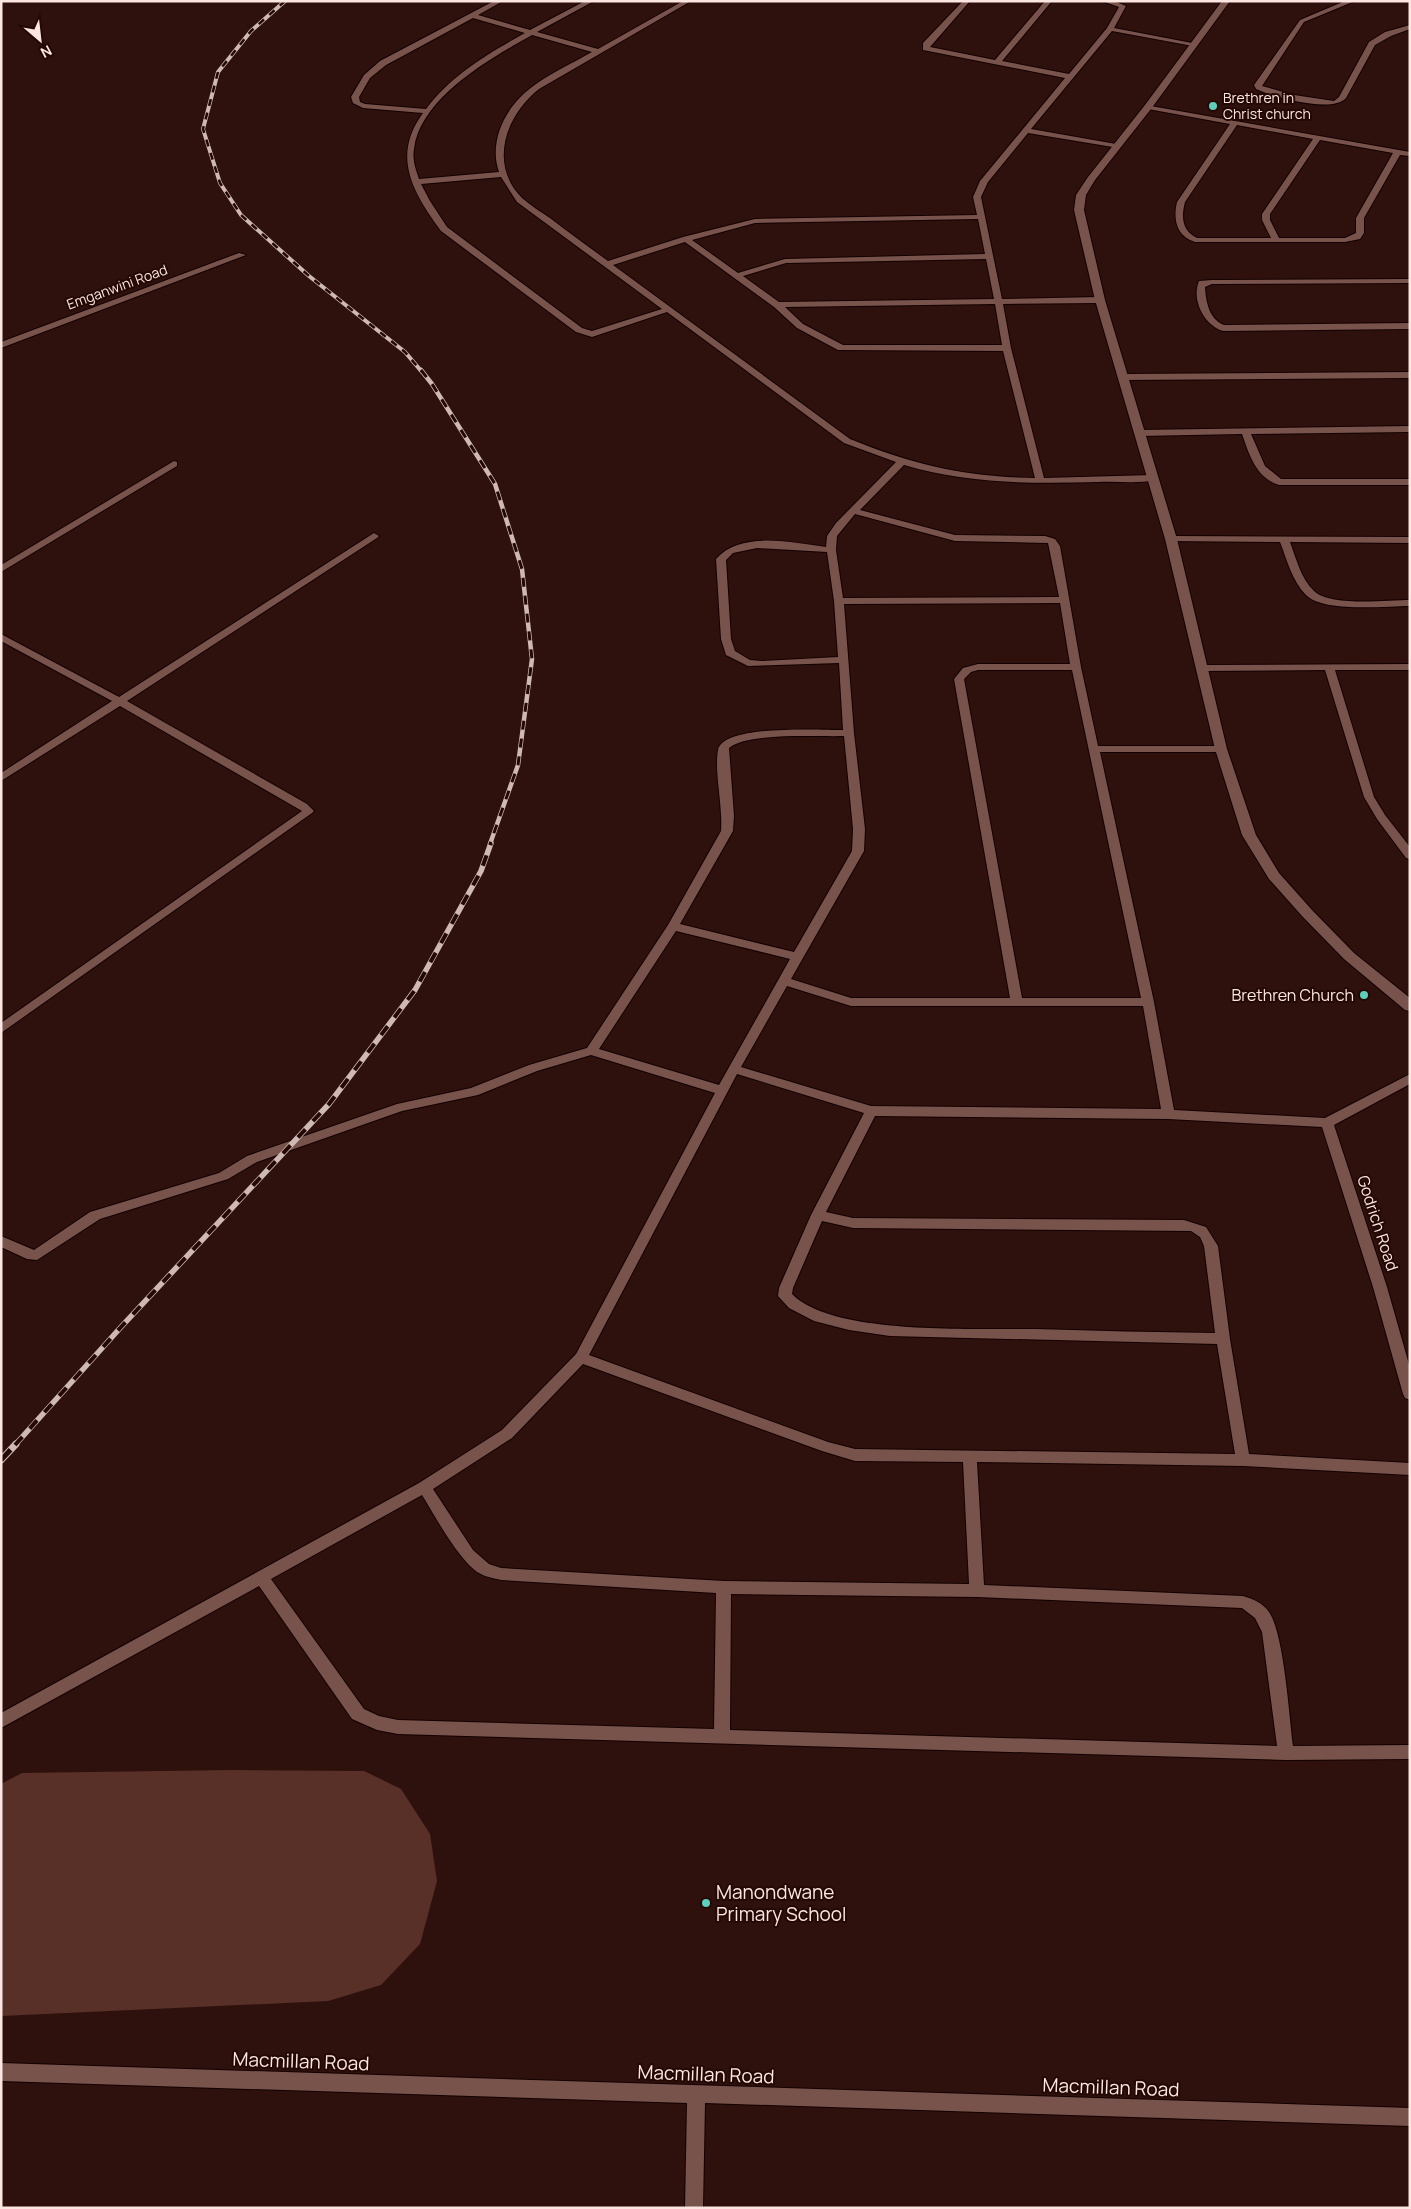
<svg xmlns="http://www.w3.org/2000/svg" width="1411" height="2209" viewBox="0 0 1411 2209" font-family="Manrope,sans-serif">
	<rect width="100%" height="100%" fill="#2e110c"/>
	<path fill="#593028" d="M233,1770L364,1771L401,1789L430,1834L437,1881L420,1944L381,1985L328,2001L1,2016V1784L22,1773Z"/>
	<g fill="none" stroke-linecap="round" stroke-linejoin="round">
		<g stroke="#140000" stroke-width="2">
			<path id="minor" d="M494,1H503L478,15L530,30L585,1H594L537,32L598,49L683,1H691L539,89C506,115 488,164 522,198C530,205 541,212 550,218C569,233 589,247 608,261L683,237L755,219L977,215L973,197L980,181L1065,78L923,50V43L963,1H970L930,47L995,60L1045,1H1052L1002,61L1069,74L1107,28L1119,7L1102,1H1114L1126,6L1114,28L1197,44L1193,46L1112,31L1031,129L1116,144H1119V148L1028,133L988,182L981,197L1002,299L1100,297L1104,300L1100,303L1003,304L1011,348L1044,478L1153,475L1156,476V480C1138,484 1117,481 1099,482C1032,484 969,484 904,465L860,510L955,535L1045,536L1055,539L1060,546L1081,667L1098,746H1221L1226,749L1221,752H1100L1154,1002L1174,1110L1325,1118L1410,1074V1084L1334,1125L1387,1287L1410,1368V1400L1405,1398L1403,1394L1373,1287L1322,1127L1168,1119L875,1116L826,1212L853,1218L1184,1220L1206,1227L1218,1246L1230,1339L1249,1454L1410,1463V1475L1243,1466L977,1462L984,1585L1243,1596C1253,1599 1263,1603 1269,1612C1284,1634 1289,1715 1293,1746L1410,1745V1759L1286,1760L398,1734L377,1730L352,1719L259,1586L1,1728V1713L419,1483L502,1430L576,1354L715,1093L591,1055L537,1071L478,1095L402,1111L257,1162L228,1179L100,1219L37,1260L27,1259L1,1247V1236L34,1250L90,1212L219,1173L247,1156L397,1104L471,1088L529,1065L587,1048L668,925L721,831C723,806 714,772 718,750C723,724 822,730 843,730L839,663L748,666L726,655L721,639L716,559C741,530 793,543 826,547L827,536L836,523L896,462L844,443L667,312L592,337L576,332L441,231C413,193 391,156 423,113L363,108L353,103L351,97L364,75L380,61ZM473,18L525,33C489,53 451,75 426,109L365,104L360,102L359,97L370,78L386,65ZM532,35L592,52C573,63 550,73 532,87C506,106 488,141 499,172L419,179C416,170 412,160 414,149C420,98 491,58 532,35ZM501,177L517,202L662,309L592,331L582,328L447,227L430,201L421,184ZM978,219L985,254L785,259L738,273L692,240L755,223ZM685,242L774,307L797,328L838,350L1003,351L1035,478C966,477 914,465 850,439L613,265ZM986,259L994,299L779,302L743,276L786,263ZM995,304L1002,345H843L803,324L785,307ZM855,514L955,541L1048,543L1059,597L843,598L836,550L837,536ZM757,548L827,552L834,601L838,657L762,661L750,660L735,651L731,639L726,560L733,553ZM1060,603L1070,664H978L963,668L954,679L1010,998H851L791,979L864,851L865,829L854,733L844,604ZM978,670H1072L1141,998H1022L964,679L971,672ZM844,736L853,829L852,851L794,952L680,924L733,831L734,816L729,748C748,732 817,737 844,736ZM676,931L790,959L719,1085L599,1049ZM787,986L851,1006H1143L1161,1109L871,1106L741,1067ZM737,1074L864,1113L811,1215L779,1288L778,1296L789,1308L814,1321L849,1330L890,1336L1217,1344L1235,1454L855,1449L828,1442L589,1355ZM822,1221L853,1228L1191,1231L1200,1237L1204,1246L1215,1333C1156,1332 1096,1331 1036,1329C978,1328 833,1336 792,1294L793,1288ZM583,1364L822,1451L855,1461L963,1462L969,1584L724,1581L501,1568L489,1564L473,1550L433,1489L512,1438ZM422,1495C435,1516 459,1561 479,1573C485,1577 494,1578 501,1580L716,1593L714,1729L398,1720L379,1716L364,1709L271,1579ZM731,1594L977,1597L1242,1608L1255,1618L1262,1632L1277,1746L730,1730Z
				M1345,1H1355L1304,22L1262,86L1294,95L1334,101L1339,97L1369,42L1385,32L1410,25V29L1391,36L1375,45L1346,98C1332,114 1273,97 1256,89L1254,85L1300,20Z
				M1145,105L1410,152V156L1400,155L1364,218V233L1360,239L1345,242H1195C1176,236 1173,219 1177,202L1230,124L1148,109H1145ZM1237,125L1313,139L1262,214V220L1271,238H1197C1182,231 1181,217 1185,202ZM1320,140L1393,153L1356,218V233L1345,238H1279L1270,220V214Z
				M239,253L246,255L1,348V342Z
				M1410,279V283L1212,284L1205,287C1206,302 1209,319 1224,325L1410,323V329L1223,331C1204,325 1191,300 1199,281L1212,280Z
				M1410,372V378L1123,380L1119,377L1123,374Z
				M1410,426V432L1251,434L1265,466L1281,479H1410V485H1279C1256,478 1249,454 1242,434L1139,436L1134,433L1139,430Z
				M174,461L177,462V466L1,572V565Z
				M374,533L379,536L377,538L127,701L307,804L314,811L312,813L1,1033V1023L302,811L120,706L1,781V773L112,701L1,641V634L119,697Z
				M1171,536L1410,537V543L1290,542C1296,558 1301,579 1314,591C1331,607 1387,600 1410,600V606C1385,606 1324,613 1306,595C1292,581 1287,560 1280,542L1168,541L1166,539Z
				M1410,664V670H1335L1374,797L1385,815L1410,847V859L1406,858L1377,819L1364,797L1325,670L1202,671L1197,668L1202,665Z
				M1,2063L1410,2108V2126L705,2103L703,2208H685L687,2103L1,2081Z"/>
		</g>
		<g stroke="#140000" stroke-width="2">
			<path id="tertiary" d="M1222,1H1230L1151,109L1095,180L1086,195L1084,210L1105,300L1177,539L1227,749L1256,835L1279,873L1312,910L1354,953L1410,998V1011L1405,1010L1344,959L1302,916L1269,879L1242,835L1215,749L1165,539L1095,300L1074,210L1076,195L1088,177L1145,105Z"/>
		</g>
		<use href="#minor" fill="#77534c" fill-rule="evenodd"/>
		<use href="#tertiary" fill="#77534c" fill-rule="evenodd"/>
		<g stroke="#cfb9b4" stroke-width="4">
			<path id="rail-far3" d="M285,1L251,31L218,72L203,129L220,183L241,215L309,276L405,352L422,372"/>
		</g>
		<g stroke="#cfb9b4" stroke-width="4.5">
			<path id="rail-far2" d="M421,370L432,384L495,484L522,569L532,659L518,765L490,844"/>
		</g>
		<g stroke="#cfb9b4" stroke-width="5.5">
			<path id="rail-far1" d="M15,1445L121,1327L329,1104L415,990L481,871L491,843"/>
		</g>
		<g stroke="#cfb9b4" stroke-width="7">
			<path id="rail" d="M1,1460L16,1444"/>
		</g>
		<use href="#rail-far3" stroke="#240804" stroke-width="2.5" stroke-dasharray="7" stroke-linecap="butt"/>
		<use href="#rail-far2" stroke="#240804" stroke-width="3" stroke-dasharray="9" stroke-linecap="butt"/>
		<use href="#rail-far1" stroke="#240804" stroke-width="4" stroke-dasharray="11" stroke-linecap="butt"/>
		<use href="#rail" stroke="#240804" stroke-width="5" stroke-dasharray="14" stroke-linecap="butt"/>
	</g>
	<g fill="#5ccebb" stroke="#240804" stroke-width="2">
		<circle cx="1213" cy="106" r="5"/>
		<circle cx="1364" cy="995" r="5"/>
		<circle cx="706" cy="1903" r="5"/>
	</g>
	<g text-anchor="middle" stroke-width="4" stroke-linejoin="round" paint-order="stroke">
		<g font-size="14" fill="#fbe6e1" stroke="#240804" text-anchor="start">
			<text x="1223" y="103">Brethren in<tspan x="1223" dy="16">Christ church</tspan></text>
		</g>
		<g font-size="14" fill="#fbe6e1" stroke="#240804">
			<text transform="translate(117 287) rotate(-20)" y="5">Emganwini Road</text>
		</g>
		<g font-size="16" fill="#fbe6e1" stroke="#240804" text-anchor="end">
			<text x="1354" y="1001">Brethren Church</text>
		</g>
		<g font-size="16" fill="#fbe6e1" stroke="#240804">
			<text transform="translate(1378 1223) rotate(72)" y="6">Godrich Road</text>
		</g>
		<g font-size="19" fill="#fbe6e1" stroke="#240804" text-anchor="start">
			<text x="716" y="1899">Manondwane<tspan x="716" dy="22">Primary School</tspan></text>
		</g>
		<g font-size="19" fill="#fbe6e1" stroke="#240804">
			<text transform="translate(301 2061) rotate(2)" y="7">Macmillan Road</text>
			<text transform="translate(706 2074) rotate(2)" y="7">Macmillan Road</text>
			<text transform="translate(1111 2087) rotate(2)" y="7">Macmillan Road</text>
		</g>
	</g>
	<rect width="1411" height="2209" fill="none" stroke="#fbe6e1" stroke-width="5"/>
	<g transform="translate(40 40) rotate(152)" stroke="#240804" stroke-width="4" paint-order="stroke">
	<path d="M0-4L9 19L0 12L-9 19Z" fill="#fbe6e1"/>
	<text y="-8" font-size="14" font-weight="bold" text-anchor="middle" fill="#fbe6e1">N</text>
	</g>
</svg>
